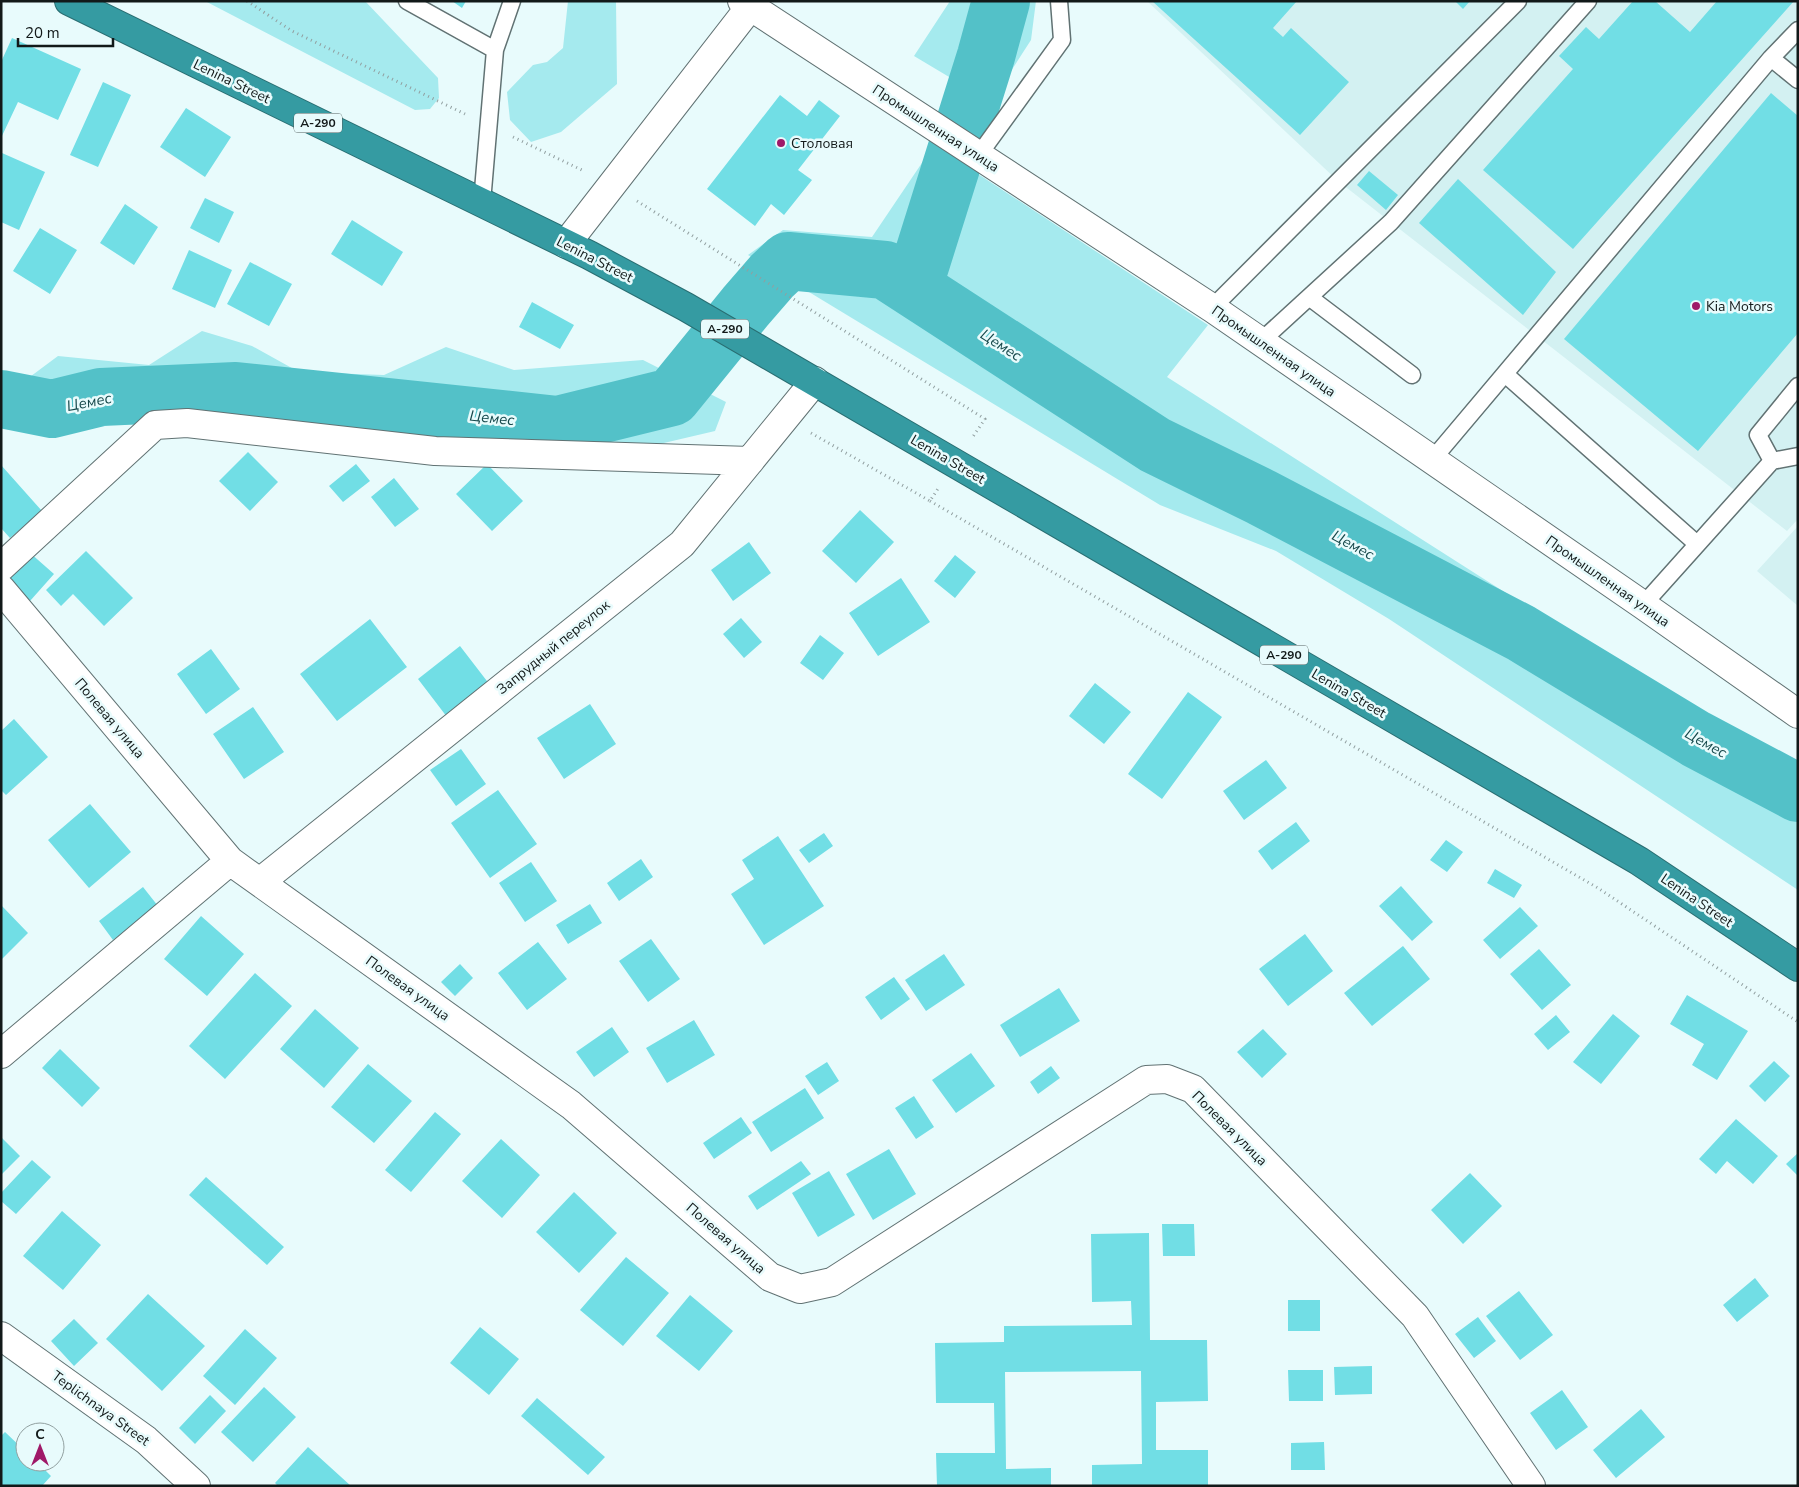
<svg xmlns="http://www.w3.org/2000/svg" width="1799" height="1487" viewBox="0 0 1799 1487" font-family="'Nunito Sans',sans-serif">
	<rect width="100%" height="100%" fill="#e8fbfc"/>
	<path fill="#d3f1f2" d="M1147,1H1798V519L1787,531L1338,181Z
		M1798,526V606L1757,571Z"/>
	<path fill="#a5eaee" d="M205,1H365L438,78L439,98L430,109L415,110Z
		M568,1H616L617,84L561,132L531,142L510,120L507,92L533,65L547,62L563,48Z
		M950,1H1036L1031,40L991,102L914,56Z
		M934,145L1208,325L1167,377L1798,779V890L1389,619L1276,551L1160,505L748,255L783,230L872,237Z
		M202,331L252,346L299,372L384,375L446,347L514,370L643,360L726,402L715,431L651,446H479L191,412L83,429L59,421L19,385L58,356L149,365Z"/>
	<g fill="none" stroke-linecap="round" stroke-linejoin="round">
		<path stroke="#53c1c8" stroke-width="58" d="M913,288L986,56L1001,1
			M1,399L52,409L101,397L236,391L558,425L672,397L746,306L772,276L788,261L885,270L1155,445L1261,497L1521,633L1696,739L1798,793"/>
	</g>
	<path fill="#71dee5" d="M452,1H466L462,8Z
		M1152,1H1297L1273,28L1283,37L1291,28L1349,82L1300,135Z
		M1455,1H1470L1463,9Z
		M1633,1H1655L1690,32L1717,1H1794L1573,249L1483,170L1573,69L1559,56L1586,27L1599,39Z
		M12,38L81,69L58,120L18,102L1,138V62Z
		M103,82L131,95L98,167L70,155Z
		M1771,93L1798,116V333L1698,451L1564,339Z
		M780,95L807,116L819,100L840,116L798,170L812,180L784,215L771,204L755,226L707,189Z
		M186,108L231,137L205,177L160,147Z
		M2,153L45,172L19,230L1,222Z
		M1369,171L1398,195L1386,210L1357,185Z
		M1458,179L1556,272L1523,315L1419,223Z
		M205,198L234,212L219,243L190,228Z
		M125,204L158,227L134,265L100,243Z
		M352,220L403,252L382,286L331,254Z
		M40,228L77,250L50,294L13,271Z
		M189,250L232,270L215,308L172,289Z
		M250,262L292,284L269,326L227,304Z
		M532,302L574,325L560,349L519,327Z
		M248,452L278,482L250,511L219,481Z
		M356,464L370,481L343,502L329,486Z
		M487,464L523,501L492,531L456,494Z
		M1,465L42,511L10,538L1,528Z
		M394,478L419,509L395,527L371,497Z
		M860,510L894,542L856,583L822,551Z
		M749,542L771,573L733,601L711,570Z
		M86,551L133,598L104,626L73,594L61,606L46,590Z
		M29,552L54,574L30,601L5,580Z
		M955,555L976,572L955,598L934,581Z
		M901,578L930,622L878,656L849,613Z
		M741,618L762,642L744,658L723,634Z
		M370,619L407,667L337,721L300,674Z
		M820,635L844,653L823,680L800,663Z
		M460,646L490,685L447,717L418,679Z
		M211,649L240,689L206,714L177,674Z
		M1095,683L1131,712L1104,744L1069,716Z
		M1188,692L1222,717L1162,799L1128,774Z
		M590,704L616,744L564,779L537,738Z
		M253,707L284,752L244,779L213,734Z
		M14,719L48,757L6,795L1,790V731Z
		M461,749L486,784L456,806L430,770Z
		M1266,760L1287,788L1244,820L1223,791Z
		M498,790L537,844L490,878L451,823Z
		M90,804L131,852L89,888L48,840Z
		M1296,822L1310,841L1272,870L1258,851Z
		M824,833L833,846L809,863L799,850Z
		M778,836L824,906L764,945L731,894L754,879L742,860Z
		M1446,840L1463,852L1447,872L1430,860Z
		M641,859L653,877L619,901L607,883Z
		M531,862L557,901L525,922L499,883Z
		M1495,869L1522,885L1514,898L1487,883Z
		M1401,886L1433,922L1412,941L1379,906Z
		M143,887L158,906L113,940L99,921Z
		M590,904L602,923L568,944L556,925Z
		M1,905L28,933L1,960Z
		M1520,907L1538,926L1500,959L1483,940Z
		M201,916L244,954L207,996L164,959Z
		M1305,934L1333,971L1288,1006L1259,969Z
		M651,939L680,979L648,1002L619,961Z
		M538,942L567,979L527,1010L498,973Z
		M1403,946L1430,979L1372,1026L1344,993Z
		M1539,949L1571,985L1542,1010L1510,974Z
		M944,954L965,985L926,1011L905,980Z
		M460,964L473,978L455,996L441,982Z
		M255,973L292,1006L225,1079L189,1046Z
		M894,977L910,999L881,1020L865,997Z
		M1059,988L1080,1021L1020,1057L1000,1025Z
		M1687,995L1748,1031L1717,1080L1692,1065L1704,1044L1670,1024Z
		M315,1009L359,1048L324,1088L280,1049Z
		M1613,1014L1640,1036L1601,1084L1573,1062Z
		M1556,1015L1570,1032L1548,1050L1534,1034Z
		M694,1020L715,1055L667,1083L646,1048Z
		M612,1027L629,1052L594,1077L576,1052Z
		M1263,1029L1287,1054L1262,1078L1237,1052Z
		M60,1049L100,1088L82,1107L42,1068Z
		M971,1053L995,1086L956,1113L932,1080Z
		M1774,1061L1790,1076L1765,1102L1749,1086Z
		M827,1062L839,1081L818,1095L805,1076Z
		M368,1064L412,1101L374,1143L331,1107Z
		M1051,1066L1060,1078L1038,1094L1030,1082Z
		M805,1088L824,1118L771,1152L752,1122Z
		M914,1096L934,1127L916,1139L895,1108Z
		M435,1112L461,1134L411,1192L385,1170Z
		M741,1117L752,1133L714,1159L703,1143Z
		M1736,1119L1778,1156L1753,1184L1727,1161L1716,1174L1699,1159Z
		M1,1137L20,1156L1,1175Z
		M501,1139L540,1175L502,1218L462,1181Z
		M889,1149L916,1194L873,1220L846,1174Z
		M1798,1153V1176L1786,1164Z
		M32,1160L51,1177L16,1214L1,1201V1193Z
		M801,1161L811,1174L757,1210L748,1196Z
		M829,1171L855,1215L818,1237L792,1193Z
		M1470,1173L1502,1206L1463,1244L1431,1210Z
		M206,1177L284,1247L267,1265L189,1195Z
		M574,1192L617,1233L579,1273L536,1232Z
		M62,1211L101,1245L63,1290L23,1256Z
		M1162,1224H1194L1195,1256H1163Z
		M1149,1233L1150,1340H1207L1208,1401L1156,1402V1450H1208V1486H1092V1465L1142,1464L1141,1371L1005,1372L1006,1469L1051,1468V1486H937L936,1453H995L994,1403H936L935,1343L1004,1342V1326L1132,1325L1131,1301L1092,1302L1091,1234Z
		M626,1257L669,1293L623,1346L580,1310Z
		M1755,1278L1769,1296L1737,1322L1723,1305Z
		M1519,1291L1553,1335L1520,1360L1486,1316Z
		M148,1294L205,1346L162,1391L106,1339Z
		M690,1295L733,1331L699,1371L656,1336Z
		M1288,1300H1320V1331H1288Z
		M1478,1317L1496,1341L1474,1358L1455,1334Z
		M74,1319L98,1343L74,1366L51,1341Z
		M480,1327L519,1359L489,1395L450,1363Z
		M245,1329L277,1358L235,1405L203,1376Z
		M1372,1366V1394L1335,1395L1334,1367Z
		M1288,1370H1323V1401H1289Z
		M264,1387L296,1417L253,1462L221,1432Z
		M1562,1390L1588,1427L1556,1450L1530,1413Z
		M210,1395L226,1411L195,1444L179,1428Z
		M537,1398L605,1457L588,1475L521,1416Z
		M1641,1409L1665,1437L1616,1478L1593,1450Z
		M5,1432L25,1451V1462H37L51,1476L42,1486H1V1436Z
		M1324,1442L1325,1470H1291V1443Z
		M308,1447L351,1486H278L275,1483Z"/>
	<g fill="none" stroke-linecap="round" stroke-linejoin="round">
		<g stroke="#617273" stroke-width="19">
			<path id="lane" d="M407,1L495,50L482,202
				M495,50L512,1
				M1771,58L1798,80
				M978,156L1062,40L1059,1
				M1309,297L1412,375
				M1212,308L1518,1
				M1260,342L1391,222L1588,1
				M1505,374L1697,544
				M1432,460L1771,58L1798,30
				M1772,461L1758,435L1798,386
				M1643,605L1772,461L1798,456"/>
		</g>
		<g stroke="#617273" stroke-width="30">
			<path id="street" d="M742,1L1212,308L1643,605L1798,714
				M566,244L750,7
				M1,567L155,425L187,423L435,451L750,461
				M1,589L230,861L571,1105L770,1277L800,1289L832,1282L1146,1080L1167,1079L1193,1089L1415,1316L1531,1486
				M260,882L682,544L815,381
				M1,1054L230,861
				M1,1336L146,1440L196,1486"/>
		</g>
		<g stroke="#296e72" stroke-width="30">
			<path id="highway" d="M69,1L589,255L686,307L1639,861L1798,967"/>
		</g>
		<path stroke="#919fa0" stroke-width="3" stroke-dasharray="1 4" stroke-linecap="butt" d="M247,1L292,31L465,114
			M513,137L584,171
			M637,201L985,419L972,438
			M811,433L930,501L939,487
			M930,501L1598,888L1798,1022"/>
		<use href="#lane" stroke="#fff" stroke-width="16"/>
		<use href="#street" stroke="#fff" stroke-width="28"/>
		<use href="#highway" stroke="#359ba2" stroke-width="28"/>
	</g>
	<g fill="#9f1968" stroke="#e8fbfc" stroke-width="2">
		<circle cx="781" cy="143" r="5"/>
		<circle cx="1696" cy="306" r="5"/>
	</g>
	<g text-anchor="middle" stroke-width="5" stroke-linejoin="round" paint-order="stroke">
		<g fill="#e8fbfc" stroke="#525d5d" stroke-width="1">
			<rect x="294" y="113.5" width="48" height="19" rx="4"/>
			<rect x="701" y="319.5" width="48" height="19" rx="4"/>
			<rect x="1260" y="645.5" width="48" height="19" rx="4"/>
		</g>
		<g font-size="12" font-weight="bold" fill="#121919">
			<text x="318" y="127">А-290</text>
			<text x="725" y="333">А-290</text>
			<text x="1284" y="659">А-290</text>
		</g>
		<g font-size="14" fill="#121919" stroke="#e8fbfc">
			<text transform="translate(232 81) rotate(26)" y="5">Lenina Street</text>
			<text transform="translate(936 128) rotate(33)" y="5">Промышленная улица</text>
			<text transform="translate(595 259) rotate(27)" y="5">Lenina Street</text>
			<text transform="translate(1274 351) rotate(35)" y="5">Промышленная улица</text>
			<text transform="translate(948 459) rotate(30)" y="5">Lenina Street</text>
			<text transform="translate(1608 581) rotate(35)" y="5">Промышленная улица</text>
			<text transform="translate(553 647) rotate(-39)" y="5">Запрудный переулок</text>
			<text transform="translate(1349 693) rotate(30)" y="5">Lenina Street</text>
			<text transform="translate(110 718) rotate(50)" y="5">Полевая улица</text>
			<text transform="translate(1697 900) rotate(34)" y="5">Lenina Street</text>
			<text transform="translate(408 988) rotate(36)" y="5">Полевая улица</text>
			<text transform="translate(1230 1128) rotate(45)" y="5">Полевая улица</text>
			<text transform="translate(726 1238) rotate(41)" y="5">Полевая улица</text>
			<text transform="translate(101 1408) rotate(36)" y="5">Teplichnaya Street</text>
		</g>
		<g font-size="14" fill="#121919" stroke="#e8fbfc" text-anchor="start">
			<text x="791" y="148">Столовая</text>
			<text x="1706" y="311">Kia Motors</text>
		</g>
		<g font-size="15" font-style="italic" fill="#16484b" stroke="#e8fbfc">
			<text transform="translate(1001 345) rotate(33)" y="5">Цемес</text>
			<text transform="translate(89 402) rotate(-11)" y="5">Цемес</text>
			<text transform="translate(492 418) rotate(6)" y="5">Цемес</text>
			<text transform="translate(1353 545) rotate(28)" y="5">Цемес</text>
			<text transform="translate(1706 743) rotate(29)" y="5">Цемес</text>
		</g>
	</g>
	<rect width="1799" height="1487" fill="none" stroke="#121919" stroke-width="5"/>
	<g transform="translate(40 1447)"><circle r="24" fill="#e8fbfc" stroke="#92a1a1"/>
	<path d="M0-4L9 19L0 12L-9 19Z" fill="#9f1968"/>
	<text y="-8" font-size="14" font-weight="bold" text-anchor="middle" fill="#121919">С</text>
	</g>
	<path d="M18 38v8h95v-8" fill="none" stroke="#121919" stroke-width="2.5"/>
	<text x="25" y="38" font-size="15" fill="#121919" stroke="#e8fbfc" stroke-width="4" paint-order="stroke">20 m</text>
</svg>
